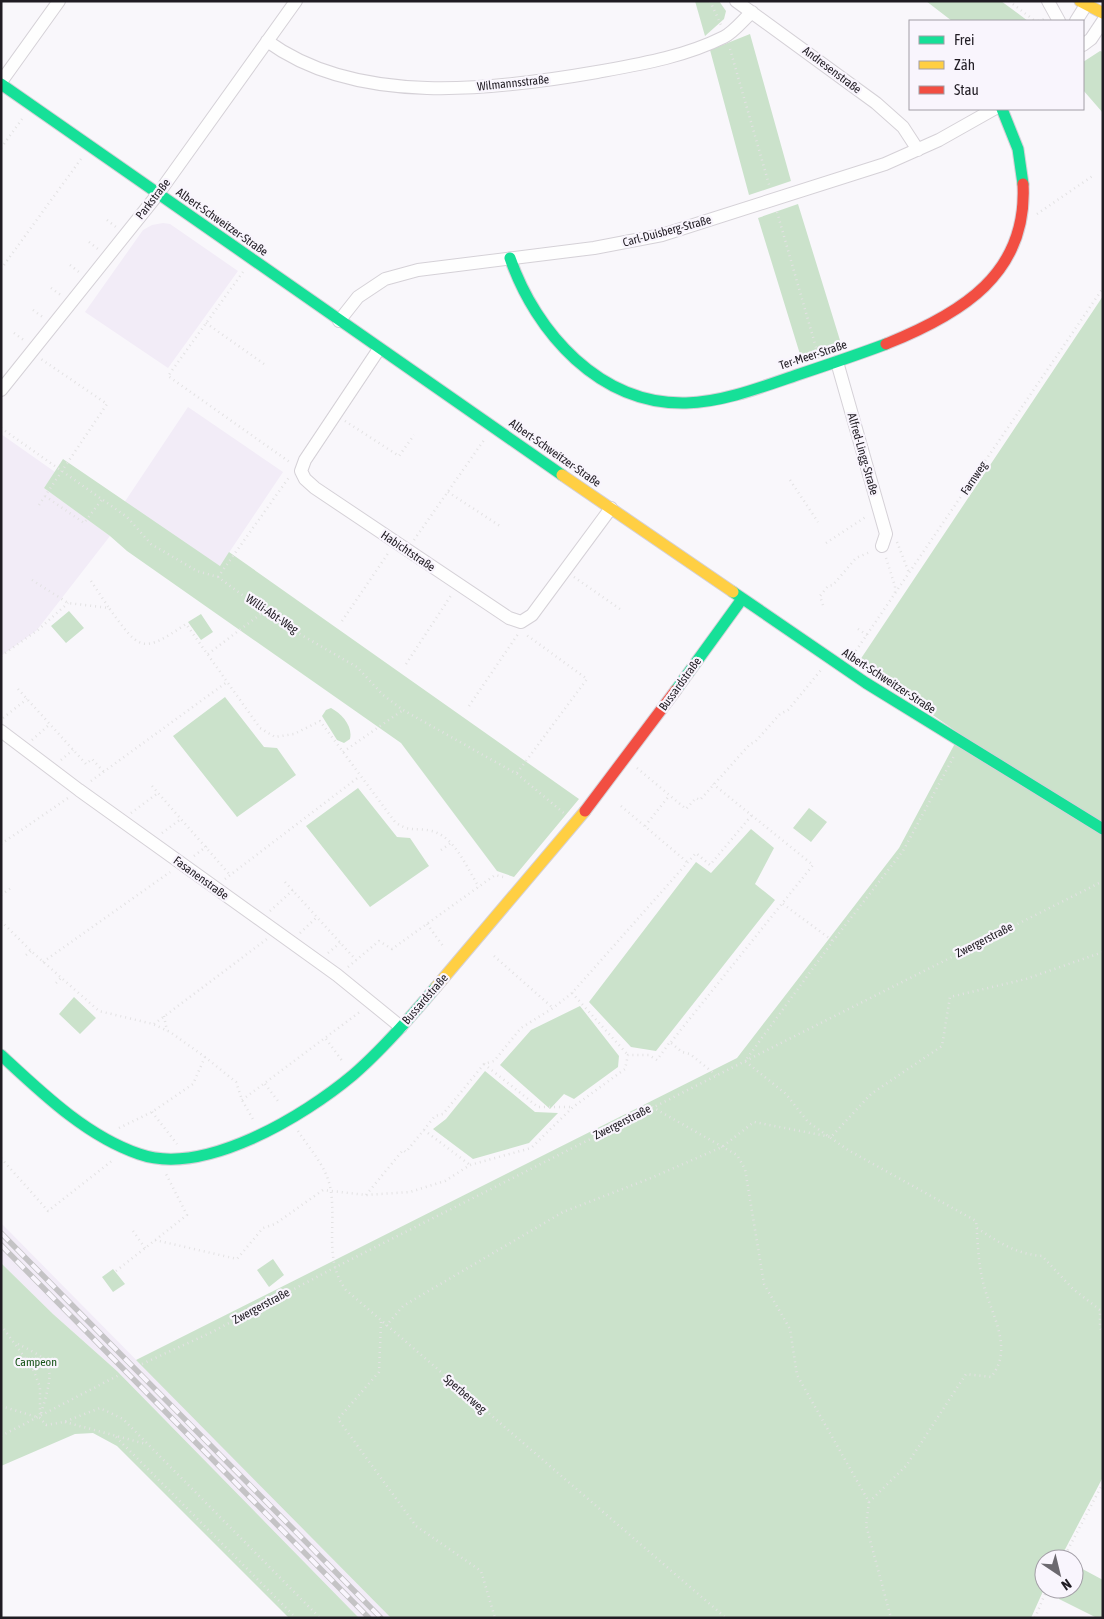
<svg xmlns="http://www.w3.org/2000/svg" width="1104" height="1619" viewBox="0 0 1104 1619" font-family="'Asap Condensed',sans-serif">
	<rect width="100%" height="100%" fill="#f9f7fb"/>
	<path fill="#f2ecf7" d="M163,223L170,224L238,271L168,368L85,312L143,230L152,225Z
		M188,407L283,472L220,566L124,503Z
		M1,434L55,472L44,488L110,536L37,630L1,656Z
		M1,1223L391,1618H359L117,1371L53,1314L1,1263Z"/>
	<path fill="#cbe2cb" d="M695,1H719L726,11L724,19L705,36Z
		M926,1H1001L1028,21H952Z
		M750,34L791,181L749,195L710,50Z
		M1100,51L1103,52V113L1083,90V62Z
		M798,204L843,350L803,364L758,218Z
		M1103,296V1477L1060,1559H1044V1589L1031,1618H391L136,1360L737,1058L899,848L960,734L858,663Z
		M63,459L220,566L229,552L579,799L514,877L497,871L401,743L127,551L110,536L44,488Z
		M69,611L84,628L66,643L51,626Z
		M201,614L213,632L201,640L188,622Z
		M225,697L264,747L277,748L296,775L237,817L173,736Z
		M331,708C342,714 353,726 350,739L344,743L337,740L322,716L326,710Z
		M358,788L397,837L410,838L429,866L370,907L306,826Z
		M809,808L827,822L811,842L793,828Z
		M751,829L774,848L755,884L775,900L656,1051L631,1047L589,1002L696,862L711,873Z
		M74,997L96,1018L80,1034L59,1014Z
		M580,1006L619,1056L618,1067L574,1099L564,1094L550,1109L500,1065L531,1030Z
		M485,1071L535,1112L558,1113L529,1143L473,1159L433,1129L446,1119Z
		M273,1259L284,1275L269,1287L257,1270Z
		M1,1263L53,1314L117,1371L359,1618H289L117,1446L93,1433L75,1434L1,1466Z
		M113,1269L125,1284L113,1292L102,1277Z
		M1075,1565L1103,1580V1618H1097L1059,1599L1063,1589H1074Z"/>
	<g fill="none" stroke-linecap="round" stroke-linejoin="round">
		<g stroke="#d5d1d7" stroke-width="14">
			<path id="street" d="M736,1L876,103L903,127L918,150
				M1048,1L1059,21
				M1076,21L1086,5
				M267,41C357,107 494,90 597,72C641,64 684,57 724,37C734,32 743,20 752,12
				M1083,45L1091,39L1103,21
				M1,82L59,1
				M339,321L358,297L385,279L418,270L594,248L662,235L885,164L939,140L994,109
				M379,349L305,460L301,471L305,479L315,488L509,618L521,622L532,615L611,508
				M837,362L886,534L882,546
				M1,390L158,194L296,1
				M1,731L79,790L337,975L401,1027"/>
		</g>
		<g stroke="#d5d1d7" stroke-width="13">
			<path id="fast" d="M1,84L562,475
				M1002,109L1018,149L1023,184
				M510,258C536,333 600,405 686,403C723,402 762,387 797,375C827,365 857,355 886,344
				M733,592L866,683L1103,829
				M676,690L742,599
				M1,1055C41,1092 86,1136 139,1154C204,1177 304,1116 353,1075C383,1049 410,1018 436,987"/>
		</g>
		<g stroke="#d5d1d7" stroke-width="13">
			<path id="slow" d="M1080,1L1103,13
				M562,475L733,592
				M436,987L585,811"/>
		</g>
		<g stroke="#d5d1d7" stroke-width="13">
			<path id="jam" d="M886,344C961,314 1028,274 1023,184
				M585,811L676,690"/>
		</g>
		<path stroke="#e3e2e3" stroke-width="2.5" stroke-dasharray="1 4" stroke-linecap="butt" d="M710,1L721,25
			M1009,1L1035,21
			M1038,21L1044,19
			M730,49L770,188
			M1,148L22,119
			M777,212L817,351
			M1037,214L1094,175
			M107,220L116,227
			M89,242L98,249
			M70,265L79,272
			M1,269L81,159
			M243,272L168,376L291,463
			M51,288L62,296
			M33,310L44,318
			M206,323L264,364
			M14,333L25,341
			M345,421L399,456L414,435
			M1,428L127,517L151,544L197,571L218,577L279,622L357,667L383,695L403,710L517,774L565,814
			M790,480L818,522
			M448,492L500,526
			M45,496L84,523L103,498
			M39,505L107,404L41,359
			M414,540L484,440
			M897,542L909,573
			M826,543L867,516
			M886,558L895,586V594
			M218,577L290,476
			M574,577L620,609
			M32,580L68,603L109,608C140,651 142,654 186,624L260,728L275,737L294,734L320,721L395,822C410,833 416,827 432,831C456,838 466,867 479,887
			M91,581L109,608
			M823,605L820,596L828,586L833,585L856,558L870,552
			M342,621L389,552
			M858,629L867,635
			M208,654L266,610
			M853,655L1103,288
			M1,656L38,630L68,603
			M406,664L452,594
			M18,689L86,764L92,759L104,772
			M469,706L518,634
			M3,718L27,699
			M32,740L50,724
			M343,752L403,710
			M61,760L73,750
			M637,768L686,809L696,798L700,800L750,744L755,742L780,714L788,710L821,670
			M517,773L587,679L528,636L526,633
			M91,781L227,682
			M152,786L230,875
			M621,806L687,862
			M131,813L158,793
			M645,826L669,796
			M162,833L181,819
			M1,844L68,798
			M441,850L451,843
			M194,856L207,846
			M225,879L360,776
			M285,882L356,960
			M1,895L11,888
			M783,904L833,941
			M270,911L293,890
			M1,921L31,951L99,1011L153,1024L170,1032L205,1057L236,1082L242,1100L254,1121
			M427,924L443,946
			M300,933L317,917
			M328,953L340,943
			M26,955L31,951
			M494,956L553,1008
			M43,962L170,872
			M348,967L379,941L392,949L495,875L503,877
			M56,983L61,978
			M572,993L628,1055
			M164,1016L167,1031
			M154,1024L267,939
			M326,1039L343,1062
			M671,1042L813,865L713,784
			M484,1064L538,1107H572
			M265,1084L278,1101
			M242,1100L361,1011
			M652,1107L737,1155L745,1169L764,1284L790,1329L797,1375L869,1502L866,1525L891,1618
			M152,1112L177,1144
			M119,1128L152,1112L193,1084L205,1057
			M424,1130L470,1165
			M298,1131C311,1151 328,1168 331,1192C336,1226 324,1261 346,1290L726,1618
			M1,1158L48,1211L113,1160
			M366,1195L403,1150L406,1152L435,1116L443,1114L484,1064L494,1061L521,1028L553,1008L572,993L696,853L710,865L752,815
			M977,1228C998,1242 1016,1254 1042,1256L1073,1289L1100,1310V1328L1103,1333
			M133,1231L145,1248
			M155,1240L237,1259L263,1228L275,1224L323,1190L366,1195L410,1192L445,1181L470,1165L531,1148L573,1107L625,1069L628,1055H649L657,1060L670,1042L682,1052L690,1054L716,1075
			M116,1271L187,1215L166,1174
			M381,1322L379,1372L338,1419L416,1526L481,1571L495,1618
			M1,1325L33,1369L40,1387V1418
			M386,1326L403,1306L563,1212L651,1178L722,1147L754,1122L831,1137L871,1094L942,1046L950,997L1026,979L1103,952
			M18,1344C27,1349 43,1355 47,1364C54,1377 44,1401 41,1414
			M142,1364L210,1333L334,1268L1103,881
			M1,1406L40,1418L46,1425L64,1422L100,1408L123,1419L320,1618
			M65,1422L146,1444
			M1,1436L119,1375
			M116,1437L296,1618
			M869,1502L906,1466L966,1374L991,1377C1015,1348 990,1313 983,1282C978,1263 978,1241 976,1221L848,1150L808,1122L786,1094L745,1061L833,941L903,851L954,756
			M1063,1559L1103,1483
			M1035,1618L1047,1589"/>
		<use href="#street" stroke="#fefefe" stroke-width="12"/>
		<use href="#fast" stroke="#16e098" stroke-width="11"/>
		<use href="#slow" stroke="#ffcf43" stroke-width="11"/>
		<use href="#jam" stroke="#f24e42" stroke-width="11"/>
		<g stroke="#c4c3c5" stroke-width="5.5">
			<path id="rail" d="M1,1233L381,1618
				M1,1245L369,1618"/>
		</g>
		<use href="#rail" stroke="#f9f5fd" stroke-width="4" stroke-dasharray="11" stroke-linecap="butt"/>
	</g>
	<g text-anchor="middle" stroke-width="4.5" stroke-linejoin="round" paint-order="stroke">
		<g font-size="12" fill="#201c23" stroke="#f9f5fd">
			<text transform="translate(832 70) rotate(37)" y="4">Andresenstraße</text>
			<text transform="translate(513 83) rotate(-6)" y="4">Wilmannsstraße</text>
			<text transform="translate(153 199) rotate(-52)" y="4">Parkstraße</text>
			<text transform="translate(222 222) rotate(35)" y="4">Albert-Schweitzer-Straße</text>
			<text transform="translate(667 231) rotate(-15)" y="4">Carl-Duisberg-Straße</text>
			<text transform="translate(813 355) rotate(-18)" y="4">Ter-Meer-Straße</text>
			<text transform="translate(555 453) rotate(35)" y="4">Albert-Schweitzer-Straße</text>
			<text transform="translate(863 454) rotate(74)" y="4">Alfred-Lingg-Straße</text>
			<text transform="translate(974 478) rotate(-56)" y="4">Farnweg</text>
			<text transform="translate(408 551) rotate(34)" y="4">Habichtstraße</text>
			<text transform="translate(272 614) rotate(34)" y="4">Willi-Abt-Weg</text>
			<text transform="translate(889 681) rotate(33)" y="4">Albert-Schweitzer-Straße</text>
			<text transform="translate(680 684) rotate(-54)" y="4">Bussardstraße</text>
			<text transform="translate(201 878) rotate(36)" y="4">Fasanenstraße</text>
			<text transform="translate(984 940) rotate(-27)" y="4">Zwergerstraße</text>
			<text transform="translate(425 999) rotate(-49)" y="4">Bussardstraße</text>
			<text transform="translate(622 1122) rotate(-27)" y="4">Zwergerstraße</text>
			<text transform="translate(261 1306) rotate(-28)" y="4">Zwergerstraße</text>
			<text transform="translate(465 1394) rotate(41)" y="4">Sperberweg</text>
		</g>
		<g font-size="12" fill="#175318" stroke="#f9f5fd">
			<text x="36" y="1366">Campeon</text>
		</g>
	</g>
	<rect width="1104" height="1619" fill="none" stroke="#201c23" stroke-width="5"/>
	<rect x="909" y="20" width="175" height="90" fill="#f9f5fd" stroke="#a29ea6"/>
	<rect x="919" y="36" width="25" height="8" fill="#16e098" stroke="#a29ea6"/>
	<text x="954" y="45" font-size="15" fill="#201c23">Frei</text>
	<rect x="919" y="61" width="25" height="8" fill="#ffcf43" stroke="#a29ea6"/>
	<text x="954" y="70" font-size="15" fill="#201c23">Zäh</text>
	<rect x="919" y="86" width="25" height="8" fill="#f24e42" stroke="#a29ea6"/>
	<text x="954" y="95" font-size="15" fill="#201c23">Stau</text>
	<g transform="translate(1059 1574) rotate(145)"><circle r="24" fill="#f9f5fd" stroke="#a29ea6"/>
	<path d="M0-4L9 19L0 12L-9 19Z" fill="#6c696f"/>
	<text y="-8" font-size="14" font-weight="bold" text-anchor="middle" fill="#201c23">N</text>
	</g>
</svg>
